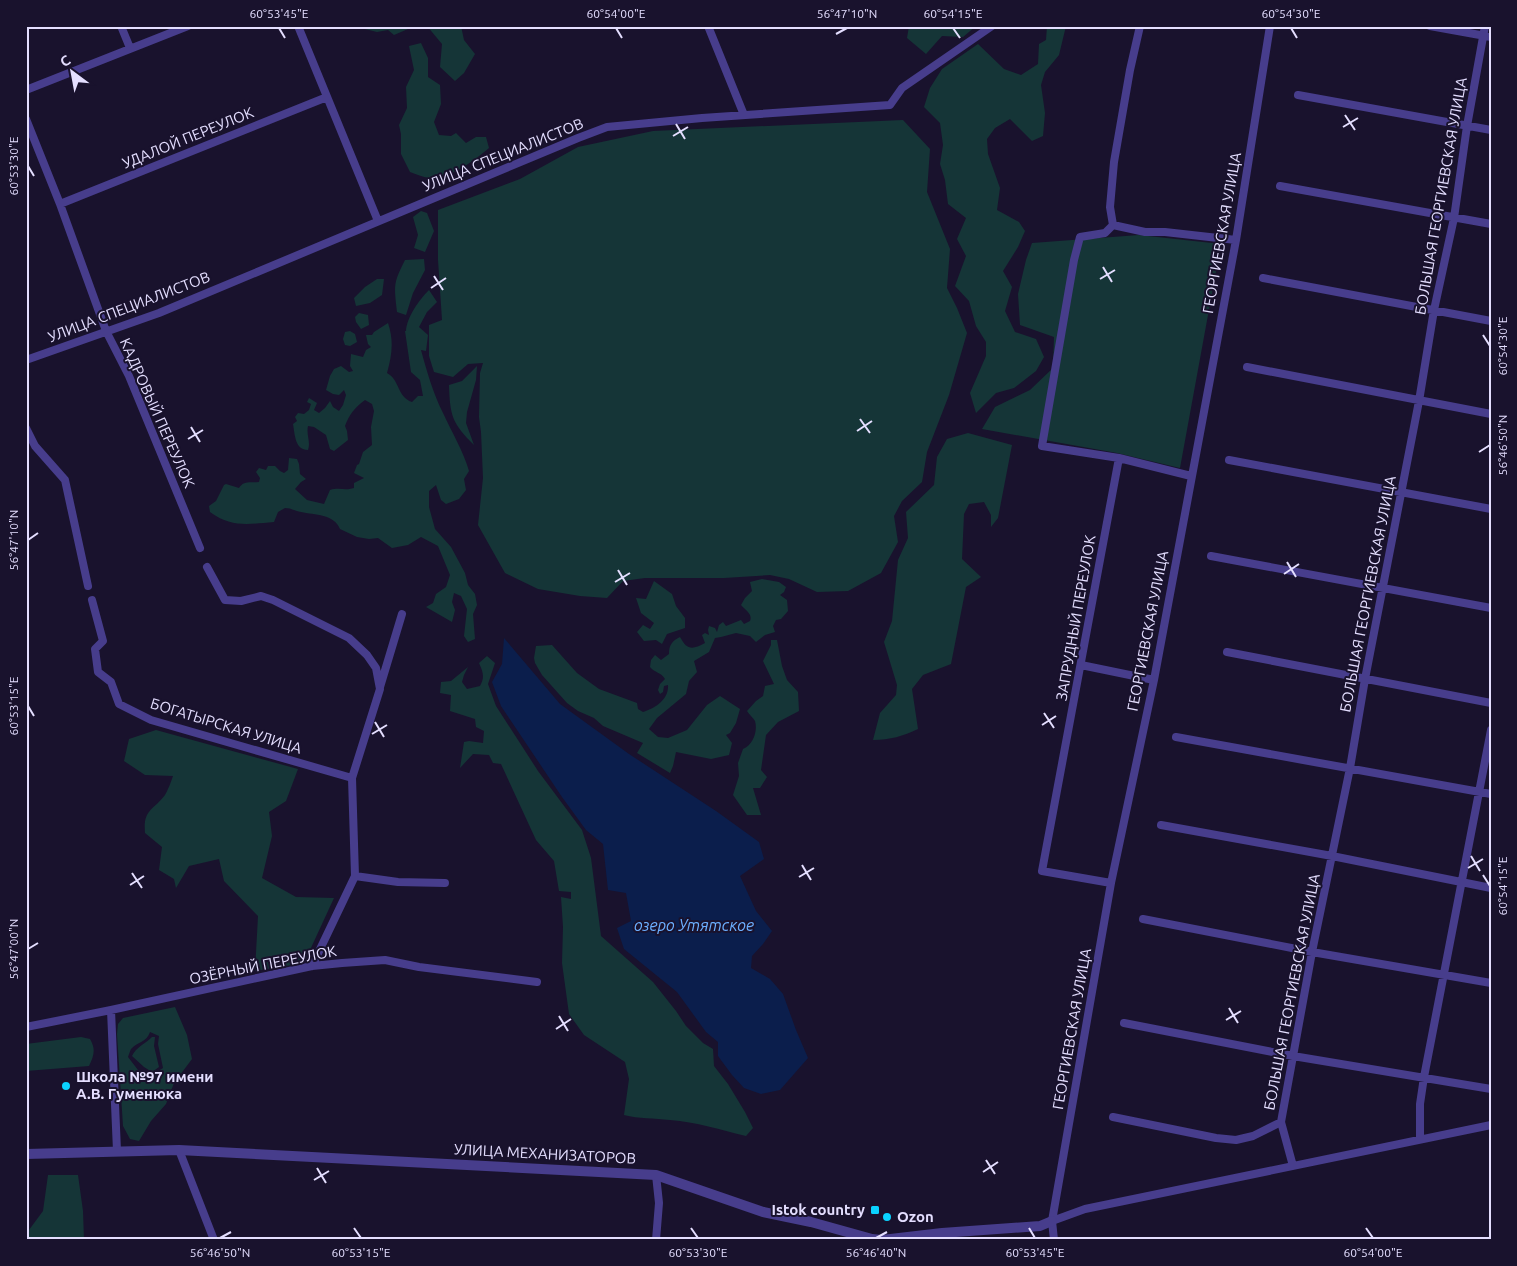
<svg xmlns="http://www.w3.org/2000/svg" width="1517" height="1266" viewBox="0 0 1517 1266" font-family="Ubuntu,sans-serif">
	<rect width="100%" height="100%" fill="#19122d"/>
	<path fill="#153537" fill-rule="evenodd" d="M365,26H406L408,29L394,35L388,30L377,32L365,29Z
		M427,26H461L464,40L475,54L464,73L455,81L440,67L442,44Z
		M909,26H976L963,37L942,36L926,54L907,38Z
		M1047,26H1066L1059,55L1045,72L1041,85L1045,113L1043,136L1032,141L1010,119L995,128L987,139L988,154L1000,188L997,210L1019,222L1025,231L1018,247L1003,271L1012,287L1005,311L1015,332L1036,339L1044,357L1036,371L1014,388L996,393L976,413L970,393L986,356V342L976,326L969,301L955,286L966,256L957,239L966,218L948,204L945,180L940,164L943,145L940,123L924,107L930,88L942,69L978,44L1004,69L1021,75L1038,64L1039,44L1046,40Z
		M421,43L428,58V77L440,85L441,104L434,122L439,135L451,136L456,133L466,143L476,137H486L489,148C475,160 449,180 429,178C423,177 416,174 410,172L401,154V134L399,125L407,108L406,87L414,70L409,46Z
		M903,120L930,149L927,192L950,249L947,288L957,308L967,333L949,395L927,452L922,482L902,501L894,516L898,542L881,573L848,591L817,592L789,579L770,575L724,578H645L623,581L607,598L580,596L538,589L505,573L478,525L483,478L481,432L479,417L480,373L483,363L468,364L453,377L434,372L429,356V325L442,320L438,260V210L520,179L578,147L653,131Z
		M421,211L427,213L434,231L425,252L414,248L418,235L413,217Z
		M1139,235L1221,244L1180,468L1117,453L982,429L995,407L1030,390L1053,368L1054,337L1020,325L1018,294L1026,260L1032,243Z
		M424,259L425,270L413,293L406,315L397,312C394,285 393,284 405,260Z
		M377,279H384L382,295L370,303L356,306L354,298L365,287Z
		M429,290L437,302L427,312L419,327L428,335L426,351L421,350C427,372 433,393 443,413C452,433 463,450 469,471L464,479L466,490L459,499L446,504L441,500L436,485L429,491V507L435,529L451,547L465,573L468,585L475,594L477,605L473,614L475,639L468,642L464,636L467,609L461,596L454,593L452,602L455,610L452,622L426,607L433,603L436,594L446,587L450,575L438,546L421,537L408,545L392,548L378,538L369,539L357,537L340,529C334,514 315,515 301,512C295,511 291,508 285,508L278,512L274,522C249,524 232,528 210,512L209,506L216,501L224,485L226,484L239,488C244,480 250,483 259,482L260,478L256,472L259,468L266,470L268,466H275L280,471L284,473L288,470L289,458L297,459L299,464L300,474L306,479L301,482L295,489L307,500L324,504L330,490C340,487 344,491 354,488V483L364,478L354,473L357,465L359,464L363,452L372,445L371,427L374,411L372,404L365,400C355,407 349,415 345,426L347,431L348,440L334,451L330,449L326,435L314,427L308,426C306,435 311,442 308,450C295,450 295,435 293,424L297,421L295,417L298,413L304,414L309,410L311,404L307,402L309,398L317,403L314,410L319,413L325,408L330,401L333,407L339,411L343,405L346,395L344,390L339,395L333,394L326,390L330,376L334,369L341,366L349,372L353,371L350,366L351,354L363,357L366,350L371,347L368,344L366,335H372L374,332L388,323C394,341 392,355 387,373C400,380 397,397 412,402L418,396H423L420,380L411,372L405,331H406C407,317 419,300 429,290Z
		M359,313L368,315L369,325L361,329L356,322L355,317Z
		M350,331L355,334L357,342L350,346L345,345L343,339L345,332Z
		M477,366L476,380L467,412L466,423L474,445C452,423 450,416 449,385L462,381Z
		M968,433L1012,445L998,518L991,527V515L984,502L969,504L964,514L962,559L981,577L966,587L951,664L923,675L912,689L918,729C903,736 890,740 873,740L880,713L896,695L897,685L884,642L892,621L898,560L908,538L906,512L934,485L937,457L947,439Z
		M762,579L779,582L786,587L784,592L780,595L787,600L788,611L781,619L776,620L773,626L775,632L765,635L756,642L750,636L736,633L721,637L715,638L709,652L694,661L697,672L689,681L686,694L657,718L649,729L658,737L668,738L687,730L707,705L720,696L740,709L736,723L730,733L726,735L732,743L729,755L711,759L676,752L673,766L670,773L637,753L643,743L603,726L594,718L578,711L567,703L542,675L535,663L534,658L536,646L552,645L577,673L599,689L637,703L638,709L643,712C656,708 669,699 668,685L664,686L663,692L660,694L658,690L660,684L665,679C661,672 655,673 650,667L651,660L655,655L661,660L669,654C669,645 672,641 680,637C687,650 692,650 705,643L702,635L705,633L709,635L708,630L709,626L715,628L717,632L719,625L723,622L726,626L741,620L744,624L750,621C753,614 745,610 741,605L745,598L752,591L750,582Z
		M654,581L672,594L676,606L685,618V628L667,634L662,644L656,640L644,641L637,632L643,625L650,629L654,623L641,613L636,598L646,599Z
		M771,640H777L782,666L787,680L798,692L799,711L778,722L766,735L761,770L767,777L760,788H753L761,815H747L733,795L739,776L738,763L743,749C753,745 758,731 755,721C753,718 749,714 747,711L756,701L763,696L765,686L774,684L763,661L771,645Z
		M487,656L495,663L488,684L496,706L538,771L582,830L591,858L601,936L653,982L676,1011L686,1026L703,1043L713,1049L714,1066L728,1084L745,1112L753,1128L746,1136C721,1130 696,1122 670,1120C654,1118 639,1119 624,1115L629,1079L625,1062L584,1035L569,1014L562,963L563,927L561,897L571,899V892L559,891L554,861L536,840L501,764L493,763L489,755L473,754L460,768L464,742L469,741L483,743L484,731L476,727L475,719L450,711L451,695L440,693L441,682L451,681L468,667L464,675L462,682L467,689L480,686C485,677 483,672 479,663Z
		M156,730L298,769L286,801L269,812L272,836L262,878L296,897L334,898L304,963L255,971L258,916L224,881L219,859L189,866L176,888L174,879L159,870L162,847L145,833C143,809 153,811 165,795C168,790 171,782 173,776L145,775L124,761L129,739Z
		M175,1007L187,1035L192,1059L174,1083L166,1104L151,1121L139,1141L130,1139L123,1126L117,1034L118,1024L123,1018ZM150,1032L159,1036L158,1044L163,1068L150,1076L138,1070L128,1057C129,1054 130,1051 131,1049C137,1042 147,1042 150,1032Z
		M81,1037L90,1039C96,1049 94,1056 89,1066L26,1071V1044Z
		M152,1037H155L154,1046L159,1067L152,1072L144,1067L132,1056C136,1047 145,1044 152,1037Z
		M48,1175H78L83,1211L84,1240H26V1234L43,1211Z"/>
	<path fill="#0b1e4c" d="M504,638L560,704L629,754L716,811L759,842L764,859L740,876L756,911L772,931L763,944L752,956L751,968L770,979L783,994L796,1030L808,1058L780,1090L761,1094L744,1088L732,1075L718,1056V1042L706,1032L677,992L624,949L617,928L631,921L626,893L608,890L603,844L586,830L562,797L501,706L492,682L502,664Z"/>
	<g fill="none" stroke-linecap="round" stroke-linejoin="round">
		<path stroke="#473d8c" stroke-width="8" d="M121,26L130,48
			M298,26L378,221
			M708,26L744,115
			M1140,26L1130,70L1114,162L1110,207L1113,225L1145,232H1165L1236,240
			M1430,26L1491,37
			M26,90L188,26
			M1298,95L1491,130
			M26,119L60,204L106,331L129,376L200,548
			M1280,186L1491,224
			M60,204L327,97
			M1113,225L1105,233L1080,237L1074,260L1042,446L1119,458L1191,476
			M1263,278L1491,321
			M26,360L159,313L578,138L607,127L702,118L890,105L902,88L992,26
			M1247,367L1491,414
			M26,428L35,446L65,480L88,586
			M1229,460L1491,509
			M1211,556L1491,608
			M207,567L225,600L241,601L261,596L273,600L349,638L367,655L376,668L380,689L352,778L355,876L312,966
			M92,600L103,641L95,649L98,672L111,682L119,704L151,720L352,778
			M1227,652L1491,703
			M1081,665L1154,680
			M380,687L402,614
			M1176,737L1491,794
			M1161,825L1332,856L1491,888
			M355,876L398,882L445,883
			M1111,883L1042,871L1119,458
			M1143,919L1312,952L1491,983
			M111,1010L117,1151
			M1124,1023L1293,1056L1491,1089
			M26,1027L111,1010L312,966L342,963L385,960L419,967L537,982
			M1113,1117L1216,1138L1236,1140L1253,1136L1281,1122
			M1420,1139V1104L1424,1077L1491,730
			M179,1150L214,1240
			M1293,1166L1281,1122L1312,952L1350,768L1365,679L1419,401L1434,310L1454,218L1467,126L1485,26
			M1052,1221L1085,1209L1491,1125
			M656,1240L659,1203L656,1175
			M1054,1240L1052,1221L1111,883L1154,680L1236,240L1270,26"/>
		<path stroke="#473d8c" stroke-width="10" d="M26,1154L179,1150L656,1175L763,1212L811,1222L872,1239L882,1240L942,1233L1040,1226L1052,1221"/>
	</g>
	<path fill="none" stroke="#e4deff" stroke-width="2" d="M279,28L285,38M616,28L622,38M953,28L960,38M1291,28L1297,38M836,34L847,28M1345,115L1355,130M676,124L685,139M1343,127L1358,118M673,136L688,127M28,166L34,176M1103,267L1112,282M434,276L443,290M1100,279L1115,270M431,288L446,278M1483,335L1490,346M860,419L870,433M191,427L200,442M857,431L872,421M188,439L203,430M1479,452L1490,445M28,540L38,533M1287,562L1296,577M618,570L627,585M1284,574L1299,564M615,582L630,573M28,706L34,716M1044,713L1054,728M375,722L384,737M1042,725L1056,716M372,734L387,725M1471,856L1480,871M802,865L811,880M1468,868L1483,859M132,873L142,888M1483,875L1490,886M799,877L814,868M130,885L144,876M28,949L38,943M1229,1008L1238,1023M559,1016L568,1031M1226,1020L1241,1011M556,1029L571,1019M986,1160L995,1174M317,1168L326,1183M983,1172L998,1162M314,1180L329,1171M354,1228L361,1238M691,1228L698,1238M1029,1228L1035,1238M1366,1228L1373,1238M220,1238L231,1232M876,1238L887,1232"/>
	<g fill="#0ad2ff" stroke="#19122d" stroke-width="2">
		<circle cx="66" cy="1086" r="5"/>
		<rect x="870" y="1205" width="10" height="10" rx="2.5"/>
		<circle cx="887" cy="1217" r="5"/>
	</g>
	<g text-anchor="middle" stroke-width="4" stroke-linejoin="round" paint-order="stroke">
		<g font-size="15" fill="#e4deff" stroke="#19122d">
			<text transform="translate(188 138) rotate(-22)" y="5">УДАЛОЙ ПЕРЕУЛОК</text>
			<text transform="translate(503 155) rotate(-22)" y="5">УЛИЦА СПЕЦИАЛИСТОВ</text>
			<text transform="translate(1441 196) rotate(-80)" y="5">БОЛЬШАЯ ГЕОРГИЕВСКАЯ УЛИЦА</text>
			<text transform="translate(1222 233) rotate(-80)" y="5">ГЕОРГИЕВСКАЯ УЛИЦА</text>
			<text transform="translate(129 307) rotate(-21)" y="5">УЛИЦА СПЕЦИАЛИСТОВ</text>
			<text transform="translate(157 413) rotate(66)" y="5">КАДРОВЫЙ ПЕРЕУЛОК</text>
			<text transform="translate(1368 594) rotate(-79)" y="5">БОЛЬШАЯ ГЕОРГИЕВСКАЯ УЛИЦА</text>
			<text transform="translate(1076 618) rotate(-80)" y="5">ЗАПРУДНЫЙ ПЕРЕУЛОК</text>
			<text transform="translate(1148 631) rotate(-79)" y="5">ГЕОРГИЕВСКАЯ УЛИЦА</text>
			<text transform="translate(226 726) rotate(17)" y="5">БОГАТЫРСКАЯ УЛИЦА</text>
			<text transform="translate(263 965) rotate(-11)" y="5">ОЗЁРНЫЙ ПЕРЕУЛОК</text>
			<text transform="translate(1292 992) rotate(-79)" y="5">БОЛЬШАЯ ГЕОРГИЕВСКАЯ УЛИЦА</text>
			<text transform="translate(1072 1029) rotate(-80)" y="5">ГЕОРГИЕВСКАЯ УЛИЦА</text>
			<text transform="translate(545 1154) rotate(3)" y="5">УЛИЦА МЕХАНИЗАТОРОВ</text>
		</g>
		<g font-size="15" font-weight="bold" fill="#e4deff" stroke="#19122d" text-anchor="start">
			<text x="76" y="1082">Школа №97 имени<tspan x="76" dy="17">А.В. Гуменюка</tspan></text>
			<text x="865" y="1215" text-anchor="end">Istok country</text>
			<text x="897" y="1222">Ozon</text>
		</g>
		<g font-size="16" font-style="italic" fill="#6cafff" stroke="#19122d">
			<text x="694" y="931">озеро Утятское</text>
		</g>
	</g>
	<rect width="1517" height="1266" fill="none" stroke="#19122d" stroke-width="55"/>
	<g transform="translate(72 72) rotate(328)" stroke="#19122d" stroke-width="4" paint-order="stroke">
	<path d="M0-4L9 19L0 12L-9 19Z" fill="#e4deff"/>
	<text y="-8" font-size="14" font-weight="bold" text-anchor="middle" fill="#e4deff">С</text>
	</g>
	<rect x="28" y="28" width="1462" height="1210" fill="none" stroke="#e4deff" stroke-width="2"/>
	<g font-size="12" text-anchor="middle" fill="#e4deff">
		<text x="279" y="18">60°53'45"E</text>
		<text x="616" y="18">60°54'00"E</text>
		<text x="847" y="18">56°47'10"N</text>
		<text x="953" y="18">60°54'15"E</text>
		<text x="1291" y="18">60°54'30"E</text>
		<text transform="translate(14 166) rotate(-90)" y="4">60°53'30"E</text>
		<text transform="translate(1503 346) rotate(-90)" y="4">60°54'30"E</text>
		<text transform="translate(1503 445) rotate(-90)" y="4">56°46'50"N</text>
		<text transform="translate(14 540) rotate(-90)" y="4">56°47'10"N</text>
		<text transform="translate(14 706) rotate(-90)" y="4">60°53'15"E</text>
		<text transform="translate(1503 886) rotate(-90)" y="4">60°54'15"E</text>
		<text transform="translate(14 949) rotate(-90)" y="4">56°47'00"N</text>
		<text x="220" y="1257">56°46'50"N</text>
		<text x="361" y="1257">60°53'15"E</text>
		<text x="698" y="1257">60°53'30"E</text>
		<text x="876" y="1257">56°46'40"N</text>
		<text x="1035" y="1257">60°53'45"E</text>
		<text x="1373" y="1257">60°54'00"E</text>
	</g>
</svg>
